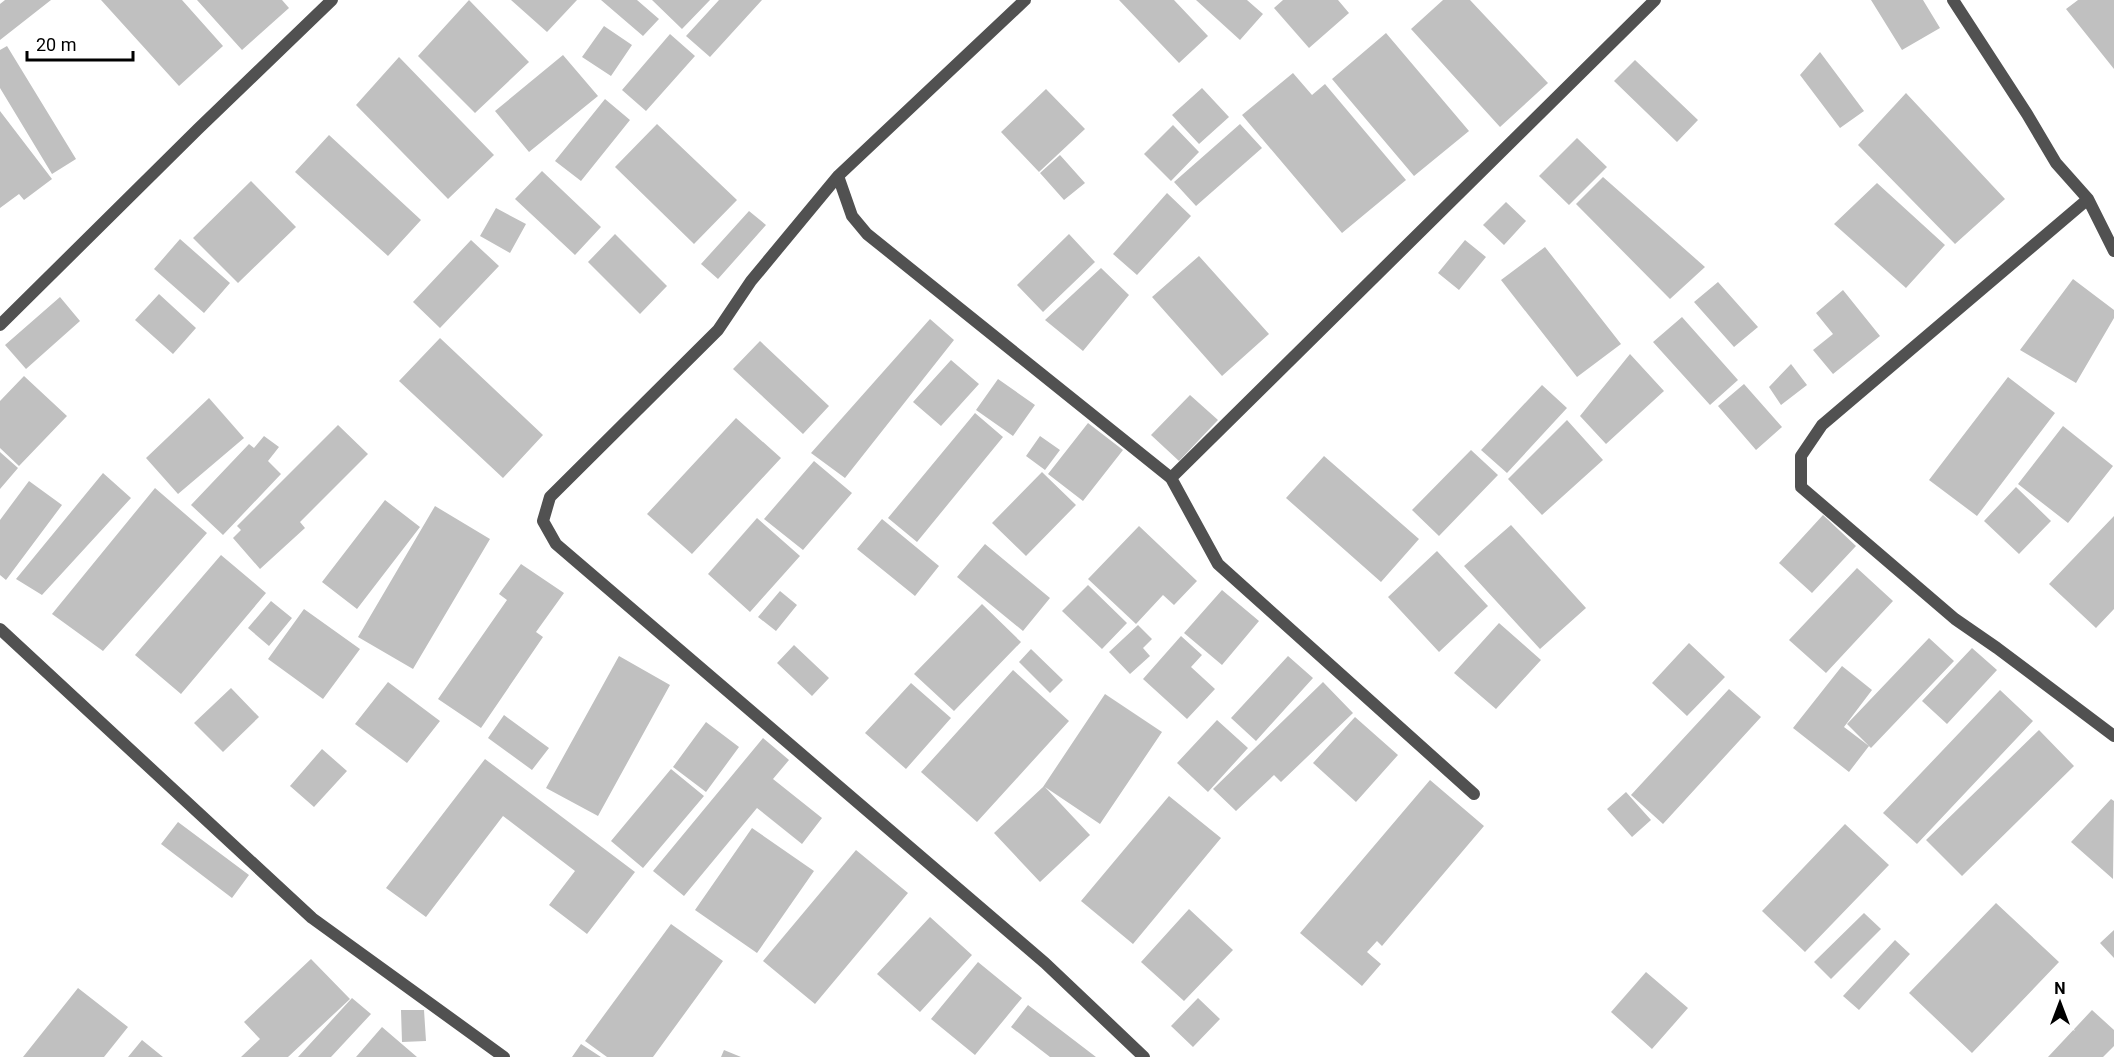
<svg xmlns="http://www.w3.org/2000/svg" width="2114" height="1057" viewBox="0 0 2114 1057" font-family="Roboto,sans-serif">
	<rect width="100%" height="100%" fill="#fff"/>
	<path fill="#c0c0c0" d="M5,0H51L0,40V4Z
		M101,0H182L223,46L179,86Z
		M197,0H282L289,8L242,50Z
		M469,0L529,62L475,113L418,56Z
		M511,0H577L547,32Z
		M601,0H637L659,19L643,36Z
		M652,0H710L682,29Z
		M719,0H762L710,57L686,36Z
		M1119,0H1174L1208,36L1179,63Z
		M1196,0H1247L1263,14L1240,40Z
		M1283,0H1338L1349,13L1309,48L1274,8Z
		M1443,0H1470L1548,83L1500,127L1411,29Z
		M1871,0H1923L1940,28L1902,50Z
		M2078,0H2114V69L2066,9Z
		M604,26L632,45L611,76L582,57Z
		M1386,33L1469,131L1414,176L1332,79Z
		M670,34L695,56L646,111L622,90Z
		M7,46L76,159L52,174L0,88V50Z
		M1820,52L1864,111L1840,128L1800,75Z
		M563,55L598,96L529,152L495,111Z
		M399,57L494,155L448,199L356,105Z
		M1635,60L1698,120L1677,142L1614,81Z
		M1293,73L1312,95L1325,84L1406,180L1342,233L1242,115Z
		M1202,88L1229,117L1199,144L1172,115Z
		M1046,89L1085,129L1039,172L1001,132Z
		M1906,93L2005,199L1955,244L1858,145Z
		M605,99L630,120L581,181L555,161Z
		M0,111L52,179L24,200L19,194L0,208Z
		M657,124L737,200L694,244L615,167Z
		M1240,124L1262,148L1196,206L1174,182Z
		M1173,125L1199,152L1171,181L1144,154Z
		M329,135L421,220L388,256L295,172Z
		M1577,138L1607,167L1569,205L1539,176Z
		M1060,155L1085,183L1064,200L1040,173Z
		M542,171L601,227L575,255L515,199Z
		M1603,177L1705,267L1670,299L1576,204Z
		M251,181L296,227L238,283L193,238Z
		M1877,183L1945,245L1906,288L1834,224Z
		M1167,193L1191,216L1137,275L1113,254Z
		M1506,202L1526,221L1504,245L1483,225Z
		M496,208L526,224L510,253L480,236Z
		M749,211L766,225L718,279L701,264Z
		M615,234L667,286L640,314L588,262Z
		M1069,234L1095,262L1043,312L1017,285Z
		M180,239L230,283L204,313L154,269Z
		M471,240L499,266L440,328L413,302Z
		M1465,240L1486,257L1459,290L1438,273Z
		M1545,247L1621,344L1577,377L1501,280Z
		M1199,256L1269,334L1222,376L1152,297Z
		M1101,268L1129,295L1083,351L1045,320Z
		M2073,279L2114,310V318L2076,383L2020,350Z
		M1718,282L1758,327L1734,347L1694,302Z
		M1843,290L1880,336L1833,374L1813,350L1833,334L1816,313Z
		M159,294L196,328L173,354L135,320Z
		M60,297L80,321L26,369L5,345Z
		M1682,317L1738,380L1710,405L1653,342Z
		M930,319L954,340L845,478L811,453Z
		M440,338L543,435L503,478L399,381Z
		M760,341L829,406L803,434L733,369Z
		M1630,354L1664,391L1606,444L1580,416Z
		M951,360L979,384L941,426L913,402Z
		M1791,364L1807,385L1781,405L1769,387Z
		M24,376L67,416L19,466L0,448V401Z
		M2008,377L2055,413L1977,516L1929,480Z
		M998,379L1035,405L1013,436L976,410Z
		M1744,384L1782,427L1756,450L1718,406Z
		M1542,385L1567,408L1507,473L1481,450Z
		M1190,395L1218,420L1179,461L1151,435Z
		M209,398L244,438L178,494L146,458Z
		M975,413L1003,437L917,542L888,518Z
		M736,418L781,458L692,554L647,514Z
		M1567,420L1603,460L1542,515L1508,479Z
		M1088,423L1123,450L1083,501L1048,474Z
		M338,425L368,454L300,522L305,528L260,569L233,538L241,530L237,526Z
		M2063,426L2113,466L2068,523L2018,484Z
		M264,436L279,447L268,461L281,474L223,535L191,505L249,444L254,448Z
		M1040,436L1060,450L1045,470L1026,456Z
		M1471,450L1498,475L1439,536L1412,510Z
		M0,452L18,468L0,489Z
		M1324,456L1419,539L1381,582L1286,498Z
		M814,461L852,493L803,550L764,519Z
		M1042,472L1076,505L1026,556L992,523Z
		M103,473L131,498L42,595L16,579Z
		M29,481L62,505L6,580L0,575V520Z
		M2016,487L2051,521L2019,554L1984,521Z
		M155,488L207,533L103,651L52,614Z
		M385,500L420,527L357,609L322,582Z
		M435,506L490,539L413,669L358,637Z
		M1823,515L1856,546L1812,593L1779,563Z
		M2114,516V609L2096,628L2049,584Z
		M757,518L800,556L750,612L708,574Z
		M882,519L939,566L915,596L857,549Z
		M1511,525L1586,608L1540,649L1464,566Z
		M1139,526L1197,581L1174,605L1163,595L1136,624L1088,579Z
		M985,544L1050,598L1023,631L957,577Z
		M1437,551L1488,606L1439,652L1388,597Z
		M221,555L266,593L181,694L135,655Z
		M521,564L564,593L536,632L543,637L481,728L438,699L507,600L499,594Z
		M1857,568L1893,601L1826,673L1789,640Z
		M1088,585L1127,623L1102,649L1062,611Z
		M1222,590L1259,621L1222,665L1184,633Z
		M780,591L797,605L776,631L758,617Z
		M271,601L292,618L269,646L248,628Z
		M982,604L1021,642L954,711L914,674Z
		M304,609L360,649L323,699L268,659Z
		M1499,623L1541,660L1496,709L1454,673Z
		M1138,625L1152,639L1143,648L1150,656L1130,674L1109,652Z
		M1181,636L1202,655L1191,667L1215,689L1187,719L1143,679Z
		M1929,638L1954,661L1871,748L1847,724Z
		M1689,643L1725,677L1687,716L1652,683Z
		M794,645L829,678L812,696L777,663Z
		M1972,648L1997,670L1947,724L1922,701Z
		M1031,649L1063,680L1050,693L1019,662Z
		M619,656L670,685L598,816L546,788Z
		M1288,656L1313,678L1256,741L1231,718Z
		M1842,666L1872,690L1844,727L1869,746L1849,772L1793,728Z
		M1013,670L1069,721L977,822L921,772Z
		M388,682L440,721L407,763L355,724Z
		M1323,682L1353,713L1281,782L1274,775L1236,811L1213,789Z
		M911,683L951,718L906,769L865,733Z
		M231,688L259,717L223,752L194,723Z
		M1729,689L1761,717L1663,824L1631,795Z
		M2000,690L2033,721L1917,844L1883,813Z
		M1105,694L1162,732L1100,824L1045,787L1090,835L1040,882L994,833L1043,787Z
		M504,715L549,748L532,770L488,738Z
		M1355,717L1398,755L1356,802L1313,763Z
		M1217,720L1248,748L1208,792L1177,763Z
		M706,722L739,747L706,792L673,767Z
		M2039,730L2074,766L1962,876L1926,840Z
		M763,738L789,760L773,779L822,818L802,844L757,808L684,896L653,871Z
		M322,749L347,771L314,807L290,786Z
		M485,759L635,872L587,934L549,905L575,871L503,816L426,917L386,888Z
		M671,769L704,796L643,868L611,841Z
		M1430,780L1484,826L1382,946L1377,941L1367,952L1381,964L1362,986L1300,933Z
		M1626,792L1651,820L1632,837L1607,809Z
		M1169,796L1221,838L1133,944L1081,901Z
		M2111,799L2114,801L2113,879L2071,842Z
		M178,822L249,875L232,898L161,844Z
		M1845,824L1889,865L1805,952L1762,911Z
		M752,828L814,871L757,953L695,910Z
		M856,850L908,893L815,1004L763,961Z
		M1996,903L2059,962L1972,1053L1909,993Z
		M1189,909L1233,950L1184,1001L1141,962Z
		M1864,913L1881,929L1831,979L1814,962Z
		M930,917L972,955L920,1012L877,974Z
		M671,924L723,961L653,1057H607L585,1041Z
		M2114,930V958L2100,943Z
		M1895,940L1910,954L1859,1010L1843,996Z
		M311,959L350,999L288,1057H241L260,1039L244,1022Z
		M978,962L1022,998L975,1055L931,1019Z
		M1646,972L1688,1008L1652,1049L1611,1012Z
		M78,988L128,1027L104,1057H23Z
		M352,998L371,1014L331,1057H298Z
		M1198,998L1220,1019L1193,1047L1171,1026Z
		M1028,1005L1096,1057H1050L1011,1027Z
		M401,1010H424L426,1041L402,1042Z
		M2092,1010L2114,1030V1046L2103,1057H2048Z
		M382,1027L417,1057H356Z
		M142,1040L163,1057H128Z
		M581,1044L601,1057H572Z
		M724,1050L741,1057H721Z"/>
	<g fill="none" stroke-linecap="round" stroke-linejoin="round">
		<path stroke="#515151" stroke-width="12" d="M1025,0L838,176L751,281L718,330L550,497L543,521L556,544L1045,963L1144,1057
			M1953,0L2027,114L2056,163L2088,199L2114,251
			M838,176L852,216L867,234L1171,478L1218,564L1474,794
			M2088,199L1822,425L1801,456V487L1955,619L1997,648L2114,736
			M0,325L198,129L332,0
			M1171,478L1655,0
			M0,629L312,918L504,1057"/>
	</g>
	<g transform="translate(2060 1003)" stroke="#ffffff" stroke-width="4.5" paint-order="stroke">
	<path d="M0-4.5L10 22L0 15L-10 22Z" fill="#000000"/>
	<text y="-9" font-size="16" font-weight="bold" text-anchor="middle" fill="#000000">N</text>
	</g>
	<path d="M27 51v9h106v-9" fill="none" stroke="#000000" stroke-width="3"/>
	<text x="36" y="51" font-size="18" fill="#000000" stroke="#ffffff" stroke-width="4.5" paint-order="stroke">20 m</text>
</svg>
